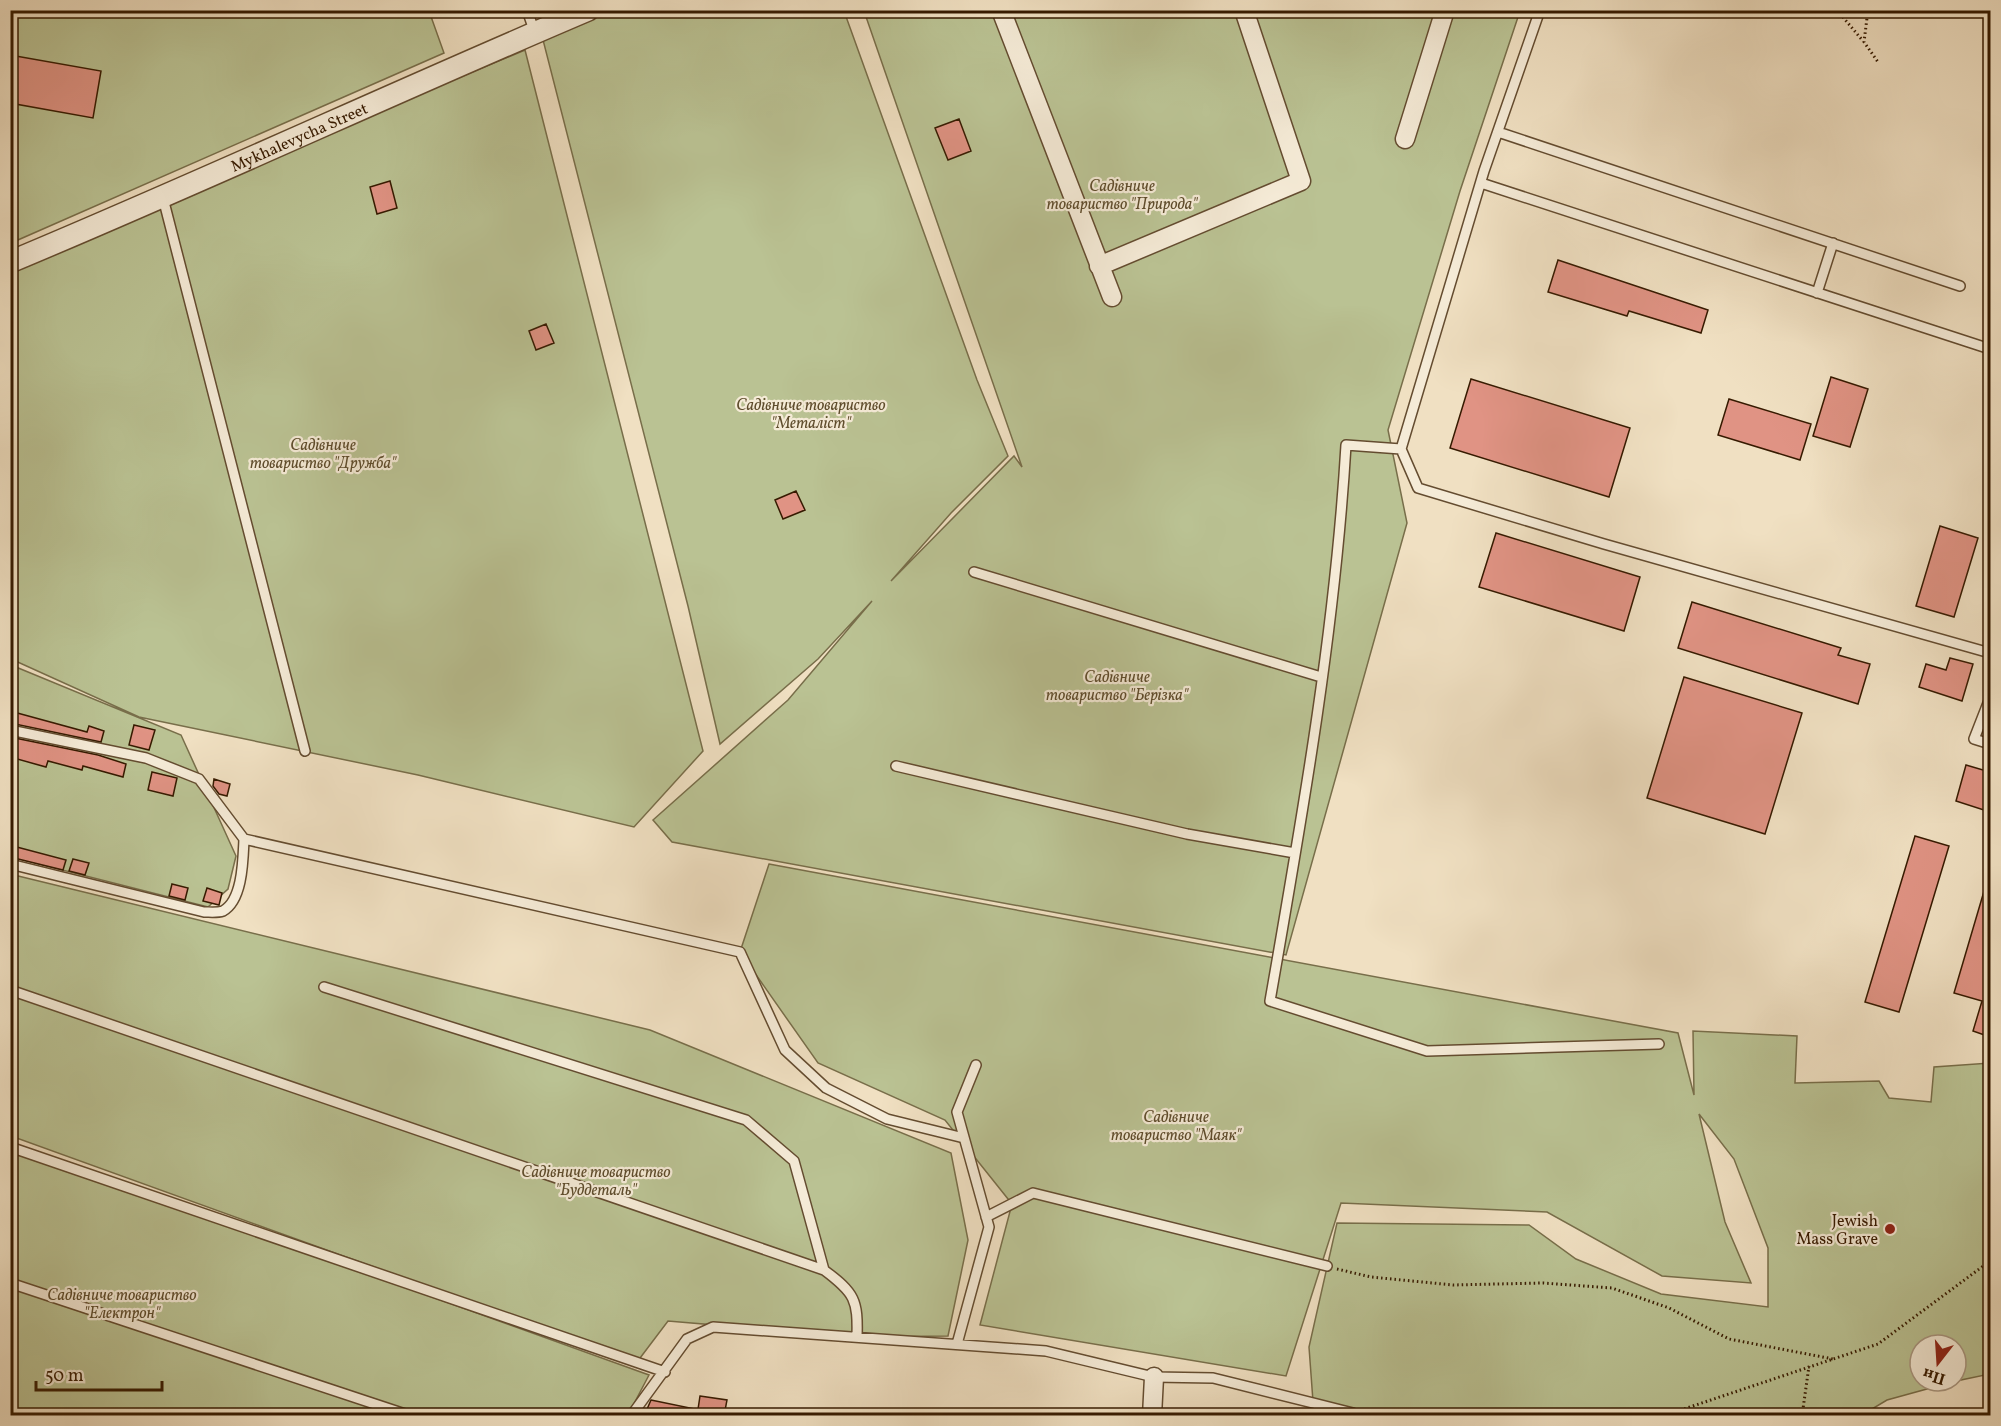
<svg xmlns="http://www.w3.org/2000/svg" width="2001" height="1426" viewBox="0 0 2001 1426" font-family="Vollkorn,serif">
	<rect width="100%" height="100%" fill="#f0e0c2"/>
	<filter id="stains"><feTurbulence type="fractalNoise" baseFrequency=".00333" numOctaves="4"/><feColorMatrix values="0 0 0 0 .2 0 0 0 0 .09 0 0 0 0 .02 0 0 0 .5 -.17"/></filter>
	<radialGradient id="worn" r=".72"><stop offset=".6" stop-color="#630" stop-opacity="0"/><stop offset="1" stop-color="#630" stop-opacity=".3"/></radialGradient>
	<path fill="#bac293" stroke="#786e4a" stroke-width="1.5" d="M11,11H429L444,53L11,243Z
		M598,11H844L977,380L1008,456L951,513L891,581L1014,456L1022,467L864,11H1520L1460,191L1388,430L1407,523L1286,955L672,842L653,820L788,700L872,601L818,659L720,744L688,606L542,36Z
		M525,50L703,751L634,827L418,775L139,717L11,659V265Z
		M11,665L181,735L236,856L228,889L208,907L11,857Z
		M769,864L1678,1033L1694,1095L1693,1031L1797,1036L1795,1083L1879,1081L1889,1098L1931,1102L1934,1067L1990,1063V1374L1956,1381V1345H1920V1381H1956L1887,1400L1862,1415H1314L1309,1347L1337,1223L1529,1225L1576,1259L1661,1294L1768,1307V1248L1734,1159L1699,1114L1725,1222L1751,1283L1662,1276L1547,1212L1341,1203L1286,1376L980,1325L1012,1204L945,1120L818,1063L740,952Z
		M10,874L650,1030L951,1153L968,1240L948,1336L857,1337L668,1321L637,1362L11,1136Z
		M10,1145L649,1375L628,1415L19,1416L11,1413Z"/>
	<path fill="#e09384" stroke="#361a00" stroke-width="1.5" d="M10,55L101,71L93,118L10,103Z
		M959,119L971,151L948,160L935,128Z
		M390,181L397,208L377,214L370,187Z
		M1558,260L1708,310L1701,333L1629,311L1627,316L1548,292Z
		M546,324L554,343L536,350L529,331Z
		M1831,377L1868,389L1850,447L1813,436Z
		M1471,379L1630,428L1609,497L1450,448Z
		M1729,399L1811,424L1800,460L1718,435Z
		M796,491L805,510L783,519L775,500Z
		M1940,526L1978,538L1954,617L1916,606Z
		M1496,533L1640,577L1624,631L1479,587Z
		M1692,602L1841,648L1838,655L1870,664L1858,704L1678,648Z
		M1950,658L1973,664L1962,701L1919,687L1926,664L1946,670Z
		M1684,677L1802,713L1765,834L1647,798Z
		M10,711L87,732L89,726L104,731L101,742L10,723Z
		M134,725L155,730L149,750L129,745Z
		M10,737L98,755L126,764L123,777L83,766L82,770L48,761L46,767L10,757Z
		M1966,765L1990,772V812L1956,801Z
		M152,772L177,778L173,796L148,790Z
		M214,779L230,784L227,796L219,794L213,786Z
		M1915,836L1949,846L1899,1012L1865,1002Z
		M13,846L66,860L63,870L10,857Z
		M73,859L89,863L85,875L69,871Z
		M1987,881L1990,882V1037L1973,1031L1982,1001L1954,993Z
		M172,884L188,888L185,900L169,896Z
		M207,888L222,893L219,905L203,901Z
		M700,1396L727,1400L724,1416H697Z
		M651,1400L695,1409L694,1416H644Z"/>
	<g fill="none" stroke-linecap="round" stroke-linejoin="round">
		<g stroke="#644c30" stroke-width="12">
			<path id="service" d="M527,10L535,33
				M1540,10L1484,171L1401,449L1418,488L1604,544L1990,653
				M1498,132L1960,286
				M1481,183L1990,349
				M163,198L305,751
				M1817,293L1833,243
				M1401,449L1346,445C1335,632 1302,817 1270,1001L1427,1051L1659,1044
				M974,572L1321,677
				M1990,698L1974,739L1990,744
				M10,730L146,758L199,779L244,839
				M896,766L1187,834L1295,853
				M10,864L204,912C210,912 217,913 223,911C243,900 243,859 244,839L740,952L785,1050L826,1088L887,1119L964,1138
				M10,990L824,1270L794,1161L746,1120L324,987
				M10,1147L665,1372
				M986,1217L1033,1193L1327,1266
				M824,1270C855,1293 858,1300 857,1337
				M10,1283L411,1416
				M957,1344L989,1227L957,1112L976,1065
				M631,1416L687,1339L713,1327L1046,1351L1154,1377L1213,1378L1353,1413"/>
		</g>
		<g stroke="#644c30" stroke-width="21">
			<path id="minor" d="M1001,10L1112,297
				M1405,139L1445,10
				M1099,266L1301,181L1244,10
				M1152,1416L1154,1377"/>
		</g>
		<g stroke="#644c30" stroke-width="24">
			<g id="tertiary">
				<path id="s1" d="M10,262C204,181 395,92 588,10"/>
			</g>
		</g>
		<path stroke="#361a00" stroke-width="3" stroke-dasharray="1.5 3" stroke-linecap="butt" d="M1837,10L1863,41
			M1868,10L1864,42L1878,62
			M1337,1269L1371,1277L1453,1285L1543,1283L1612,1288L1669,1308L1729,1339L1833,1359
			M1663,1416L1878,1344L1990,1261
			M1802,1416L1809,1366"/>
		<use href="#service" stroke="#f5ebd7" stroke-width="9"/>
		<use href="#minor" stroke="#f5ebd7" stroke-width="18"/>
		<use href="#tertiary" stroke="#f5ebd7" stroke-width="21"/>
	</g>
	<circle fill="#8f2418" stroke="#f5ebd7" stroke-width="2" cx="1890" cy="1229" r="6"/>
	<g text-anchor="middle" stroke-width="4.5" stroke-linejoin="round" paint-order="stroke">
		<g font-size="16" fill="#361a00" stroke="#f5ebd7">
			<text dy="6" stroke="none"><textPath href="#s1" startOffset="315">Mykhalevycha Street</textPath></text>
		</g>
		<g font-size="16" font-style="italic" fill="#5e4c2c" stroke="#f5ebd7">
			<text x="1122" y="191">Садівниче<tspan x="1122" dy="18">товариство "Природа"</tspan></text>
			<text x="811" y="410">Садівниче товариство<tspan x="811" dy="18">"Металіст"</tspan></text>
			<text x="323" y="450">Садівниче<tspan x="323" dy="18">товариство "Дружба"</tspan></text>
			<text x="1117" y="682">Садівниче<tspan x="1117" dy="18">товариство "Берізка"</tspan></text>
			<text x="1176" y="1122">Садівниче<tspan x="1176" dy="18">товариство "Маяк"</tspan></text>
			<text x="596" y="1177">Садівниче товариство<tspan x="596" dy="18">"Буддеталь"</tspan></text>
			<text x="122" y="1300">Садівниче товариство<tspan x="122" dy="18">"Електрон"</tspan></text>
		</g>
		<g font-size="16" fill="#361a00" stroke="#f5ebd7" text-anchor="end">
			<text x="1878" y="1226">Jewish<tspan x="1878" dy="18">Mass Grave</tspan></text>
		</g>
	</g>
	<rect width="2001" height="1426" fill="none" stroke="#f0e0c2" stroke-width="36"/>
	<rect x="12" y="12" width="1977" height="1402" fill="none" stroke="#361a00" stroke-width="3"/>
	<rect x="18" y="18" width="1965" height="1390" fill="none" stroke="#361a00" stroke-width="1.5"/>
	<g transform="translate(1938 1363) rotate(197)"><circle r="28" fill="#f5ebd7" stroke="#a99781" stroke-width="1.5"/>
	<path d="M0-4.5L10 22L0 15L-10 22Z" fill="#8f2418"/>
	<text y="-9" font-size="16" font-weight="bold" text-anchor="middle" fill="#361a00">Пн</text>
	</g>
	<path d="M36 1381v9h126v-9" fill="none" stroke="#361a00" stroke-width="3"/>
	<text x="45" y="1381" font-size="18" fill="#361a00" stroke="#f5ebd7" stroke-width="4.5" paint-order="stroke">50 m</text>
	<rect width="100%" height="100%" filter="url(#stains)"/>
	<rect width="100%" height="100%" fill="url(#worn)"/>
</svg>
